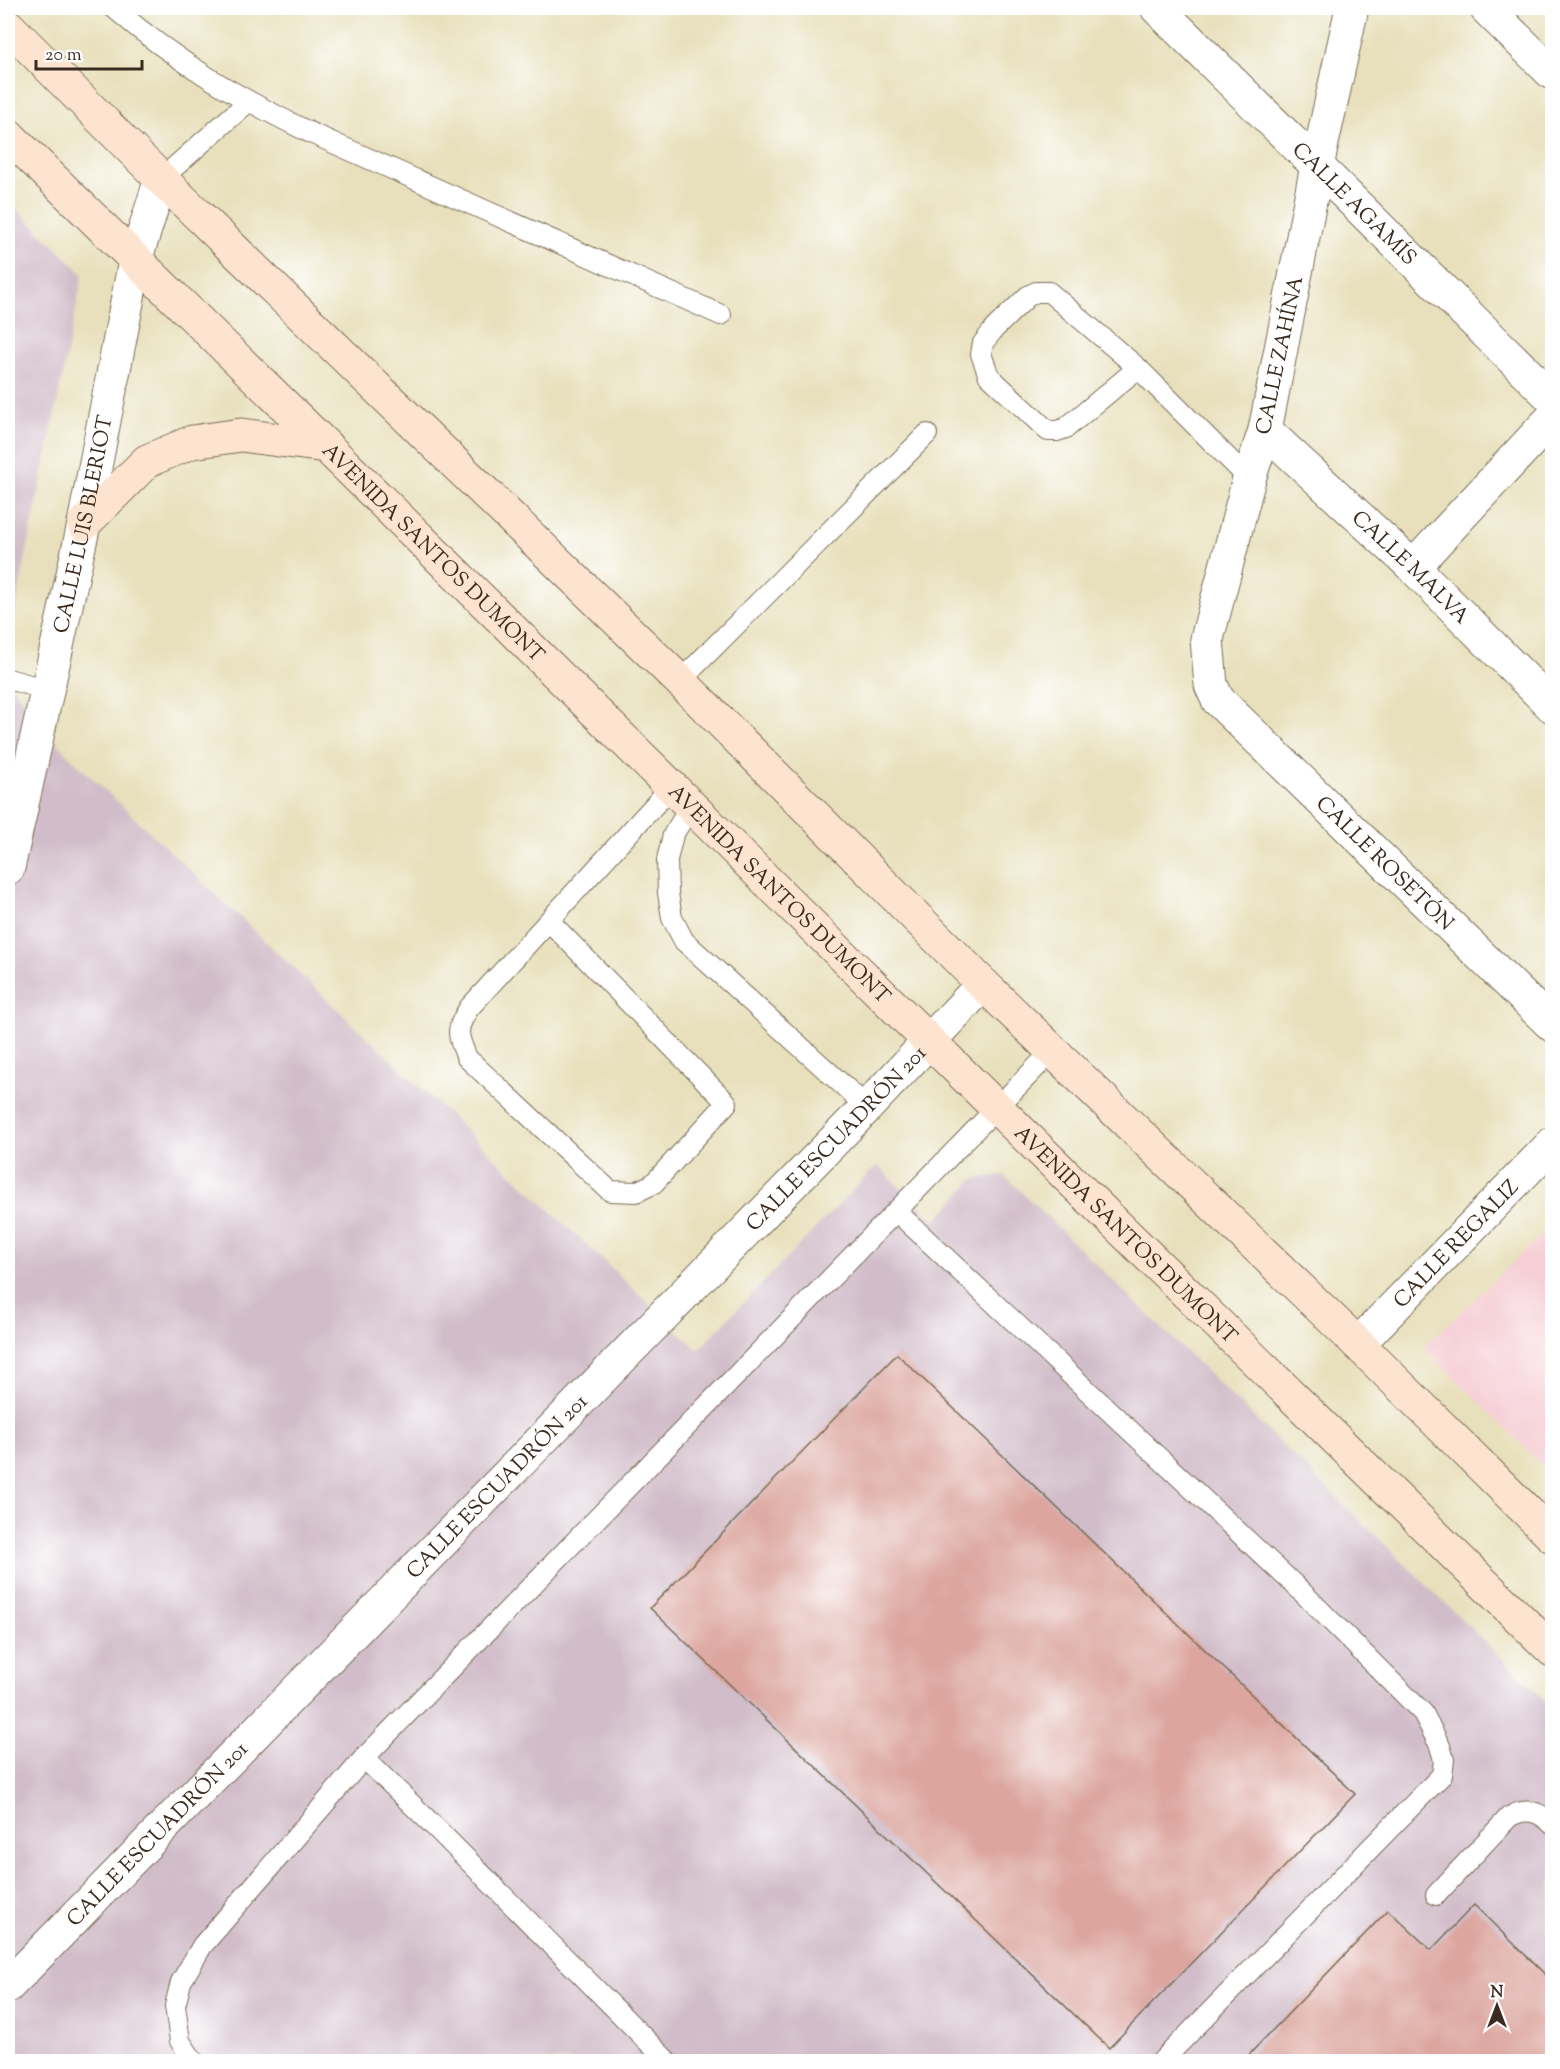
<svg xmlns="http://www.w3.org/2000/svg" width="1560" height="2069" viewBox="0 0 1560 2069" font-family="'Sorts Mill Goudy',serif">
	<rect width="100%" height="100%" fill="#fff"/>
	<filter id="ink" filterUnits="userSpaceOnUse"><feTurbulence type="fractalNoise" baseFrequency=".0167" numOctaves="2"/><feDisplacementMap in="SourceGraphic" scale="12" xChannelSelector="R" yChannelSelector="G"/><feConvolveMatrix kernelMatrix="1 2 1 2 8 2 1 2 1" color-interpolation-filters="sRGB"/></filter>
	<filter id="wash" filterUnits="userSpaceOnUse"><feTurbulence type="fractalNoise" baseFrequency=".008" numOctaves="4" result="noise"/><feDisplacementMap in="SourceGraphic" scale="24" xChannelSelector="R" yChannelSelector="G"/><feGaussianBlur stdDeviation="1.35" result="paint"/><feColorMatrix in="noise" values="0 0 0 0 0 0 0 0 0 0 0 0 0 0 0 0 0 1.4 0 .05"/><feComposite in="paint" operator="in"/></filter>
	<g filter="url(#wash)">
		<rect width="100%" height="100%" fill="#e8e0bc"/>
		<path fill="#f6cfd6" d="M1552,1225V1475L1424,1347Z"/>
		<path fill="#d1bdc9" d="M8,201L83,274L8,645Z
			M8,682L68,755L698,1350L877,1165L935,1221L974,1179L1004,1175L1552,1707V2061H8Z"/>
		<g id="blocks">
			<path fill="#dca59e" d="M897,1354L1355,1794L1109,2048L650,1608Z
				M1474,1905L1552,1981V2062H1242L1388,1910L1431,1950Z"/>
		</g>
	</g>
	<g filter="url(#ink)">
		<use href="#blocks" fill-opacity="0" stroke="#786a55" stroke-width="1.5"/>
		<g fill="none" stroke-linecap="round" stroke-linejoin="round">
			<g stroke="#786a55" stroke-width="22">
				<path id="service" d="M114,8C176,62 237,97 311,133L721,315
					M161,179L248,102
					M1138,368L1066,428L1057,431H1048L989,376L981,354L983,343L995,328L1028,296L1036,292H1049L1138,368L1249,479
					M8,679L48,690
					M680,681L927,434
					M691,806L673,835L667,860L668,893L672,918L684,941L867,1107
					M549,921L727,1103L653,1184L636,1192L610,1191L467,1058C457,1034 455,1030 469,1008L671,787
					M896,1211L1300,1590L1423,1713L1440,1746L1444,1760L1442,1775L1161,2062
					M1436,1895L1509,1817C1526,1807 1539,1811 1552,1824
					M194,2062L180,2041L175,2006L181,1982L202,1946L364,1758
					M668,2062L437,1829L364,1758L1053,1050"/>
			</g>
			<g stroke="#786a55" stroke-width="35">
				<g id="minor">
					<path id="s1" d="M1157,8L1552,398"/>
					<path id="s2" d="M1352,8L1317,166L1265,430L1249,479L1207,639L1211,685L1218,700L1552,1025"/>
					<path d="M1486,8L1552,73"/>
					<path id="s3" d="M1265,430L1413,567L1552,706"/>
					<path d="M1413,567L1552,418"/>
					<path id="s4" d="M8,868L84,524L135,261L161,179"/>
					<path id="s5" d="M1358,1344L1552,1144"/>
					<path id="s6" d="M8,1986L867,1107L983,984"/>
				</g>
			</g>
			<g stroke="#786a55" stroke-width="35">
				<g id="secondary">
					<path d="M8,26L161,179L680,681L983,984L1358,1344L1552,1536"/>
					<path id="s7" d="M8,135L326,446L997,1108L1552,1650"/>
					<path d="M84,524L147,461L192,442L241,435L326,446"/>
				</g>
			</g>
			<use href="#service" stroke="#fff" stroke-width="20"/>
			<use href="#minor" stroke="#fff" stroke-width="33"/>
			<use href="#secondary" stroke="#fde4d1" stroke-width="33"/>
		</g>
	</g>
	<g text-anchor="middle" stroke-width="4.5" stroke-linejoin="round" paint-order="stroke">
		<g font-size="21" fill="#3b2a1e" stroke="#fff">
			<text dy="7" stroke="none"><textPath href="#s1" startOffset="278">CALLE AGAMÍS</textPath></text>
			<text transform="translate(1279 355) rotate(-78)" y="7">CALLE ZAHÍNA</text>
			<text dy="7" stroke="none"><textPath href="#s4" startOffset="352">CALLE LUIS BLERIOT</textPath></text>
			<text dy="7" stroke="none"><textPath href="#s7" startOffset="596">AVENIDA SANTOS DUMONT</textPath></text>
			<text dy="7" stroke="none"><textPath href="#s3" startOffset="200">CALLE MALVA</textPath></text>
			<text dy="7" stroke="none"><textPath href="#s2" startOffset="944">CALLE ROSETÓN</textPath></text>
			<text dy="7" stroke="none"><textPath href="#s7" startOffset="1082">AVENIDA SANTOS DUMONT</textPath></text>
			<text dy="7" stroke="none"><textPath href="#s6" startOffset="1185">CALLE ESCUADRÓN 201</textPath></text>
			<text dy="7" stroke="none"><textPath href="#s7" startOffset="1568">AVENIDA SANTOS DUMONT</textPath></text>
			<text dy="7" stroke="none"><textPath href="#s5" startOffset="140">CALLE REGALIZ</textPath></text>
			<text dy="7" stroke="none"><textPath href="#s6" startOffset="699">CALLE ESCUADRÓN 201</textPath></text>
			<text dy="7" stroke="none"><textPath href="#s6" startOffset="213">CALLE ESCUADRÓN 201</textPath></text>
		</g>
	</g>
	<rect width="1560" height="2069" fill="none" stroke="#fff" stroke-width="30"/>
	<g transform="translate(1497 2006)" stroke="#ffffff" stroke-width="4.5" paint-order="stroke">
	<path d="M0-4.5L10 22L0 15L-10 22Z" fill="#3b2a1e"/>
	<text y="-9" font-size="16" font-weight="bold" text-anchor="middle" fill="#3b2a1e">N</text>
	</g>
	<path d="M36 60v9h106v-9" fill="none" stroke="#3b2a1e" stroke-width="3"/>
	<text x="45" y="60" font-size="18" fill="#3b2a1e" stroke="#ffffff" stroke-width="4.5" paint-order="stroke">20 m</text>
</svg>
